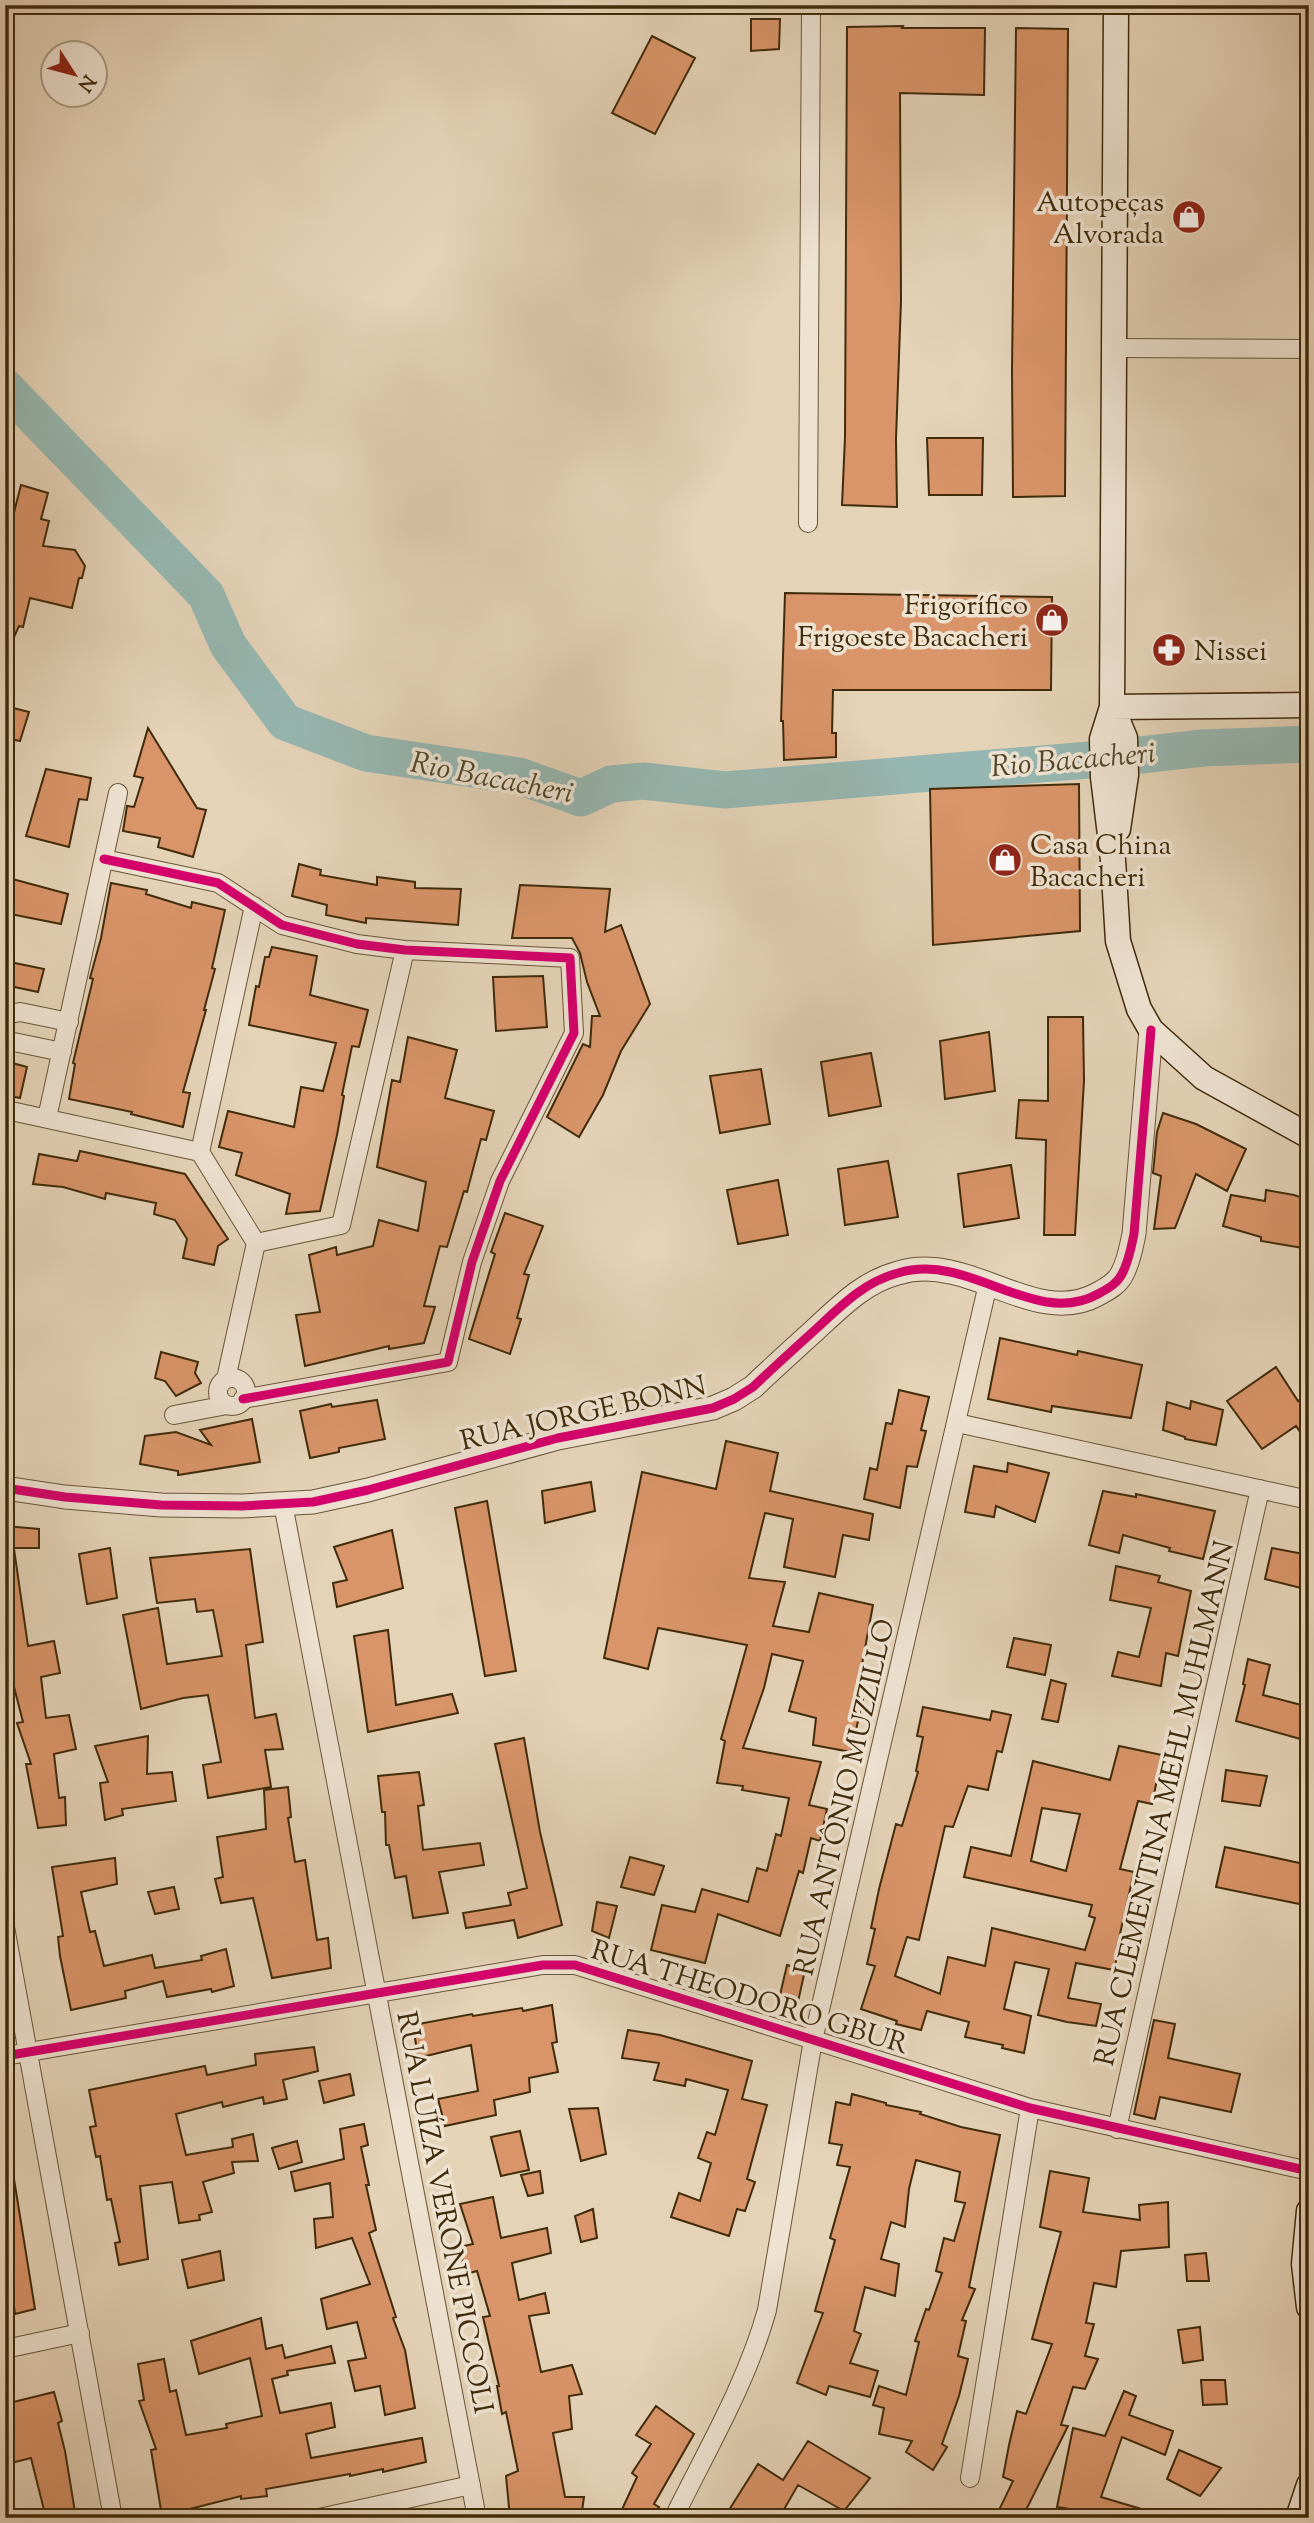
<svg xmlns="http://www.w3.org/2000/svg" width="1314" height="2523" viewBox="0 0 1314 2523" font-family="'Sorts Mill Goudy',serif">
	<rect width="100%" height="100%" fill="#e5d3b8"/>
	<filter id="stains"><feTurbulence type="fractalNoise" baseFrequency=".00286" numOctaves="4"/><feColorMatrix values="0 0 0 0 .2 0 0 0 0 .09 0 0 0 0 .02 0 0 0 .5 -.17"/></filter>
	<radialGradient id="worn" r=".72"><stop offset=".6" stop-color="#630" stop-opacity="0"/><stop offset="1" stop-color="#630" stop-opacity=".3"/></radialGradient>
	<g fill="none" stroke-linecap="round" stroke-linejoin="round">
		<path stroke="#96b7b1" stroke-width="37" d="M5,387L206,595L228,645L285,722L366,753L519,776L581,798L611,784L643,781L725,790L1114,758L1203,748L1309,744"/>
	</g>
	<path fill="#d99469" stroke="#402b0a" stroke-width="2" fill-rule="evenodd" d="M751,19H780L779,49L751,51Z
		M903,26L902,28H985L984,95L900,93L901,301L896,439L897,507L842,505L845,437L847,27Z
		M1016,28L1068,29L1065,496L1013,497L1012,371Z
		M652,36L695,58L655,134L612,113Z
		M927,438H983L982,495H929Z
		M21,485L48,493L41,519L49,521L43,546L75,550L85,566L82,578H79L72,608L30,598L23,627L19,626L5,657V548Z
		M785,593L1052,597L1051,690H833L832,733H836V757L784,760L783,721H781Z
		M5,706L29,712L20,741L5,738Z
		M148,728L197,808L206,810L193,857L158,847L160,838L123,831L127,806L134,807L143,778L134,776Z
		M46,769L91,778L87,800L79,799L69,847L26,836Z
		M1079,784L1080,931L933,945L930,789Z
		M299,864L321,870L320,875L377,885V877L415,882V888L461,889L458,925L366,918V923L326,915L327,905L292,896Z
		M5,877L68,894L61,924L5,913Z
		M111,883L147,890L146,894L191,908L192,902L225,910L212,968L215,969L204,1010H206L183,1092L190,1093L183,1127L131,1114L132,1112L69,1099L75,1064L73,1063L93,979L90,978L101,938Z
		M520,885L610,889L605,932L621,925L650,1004L621,1051L603,1095L579,1137L547,1117L583,1044L590,1047L592,1016H600L587,982L580,953L572,938H512Z
		M272,947L317,956L310,995L368,1010L359,1047L352,1046L342,1095L344,1096L337,1135L320,1211L286,1214L290,1194L236,1175L242,1153L219,1147L228,1111L294,1127L301,1087L323,1091L336,1043L249,1025L256,986L259,987L265,957H269Z
		M5,961L44,969L38,992L5,985Z
		M543,976L547,1027L496,1031L493,977Z
		M1048,1017H1083L1084,1081L1075,1235H1044L1046,1140L1016,1138L1019,1100L1048,1101Z
		M989,1032L995,1091L945,1099L940,1041Z
		M408,1037L457,1050L445,1098L494,1111L486,1140L481,1139L467,1192L464,1191L447,1247L440,1246L424,1306L435,1307L424,1343L389,1349V1346L305,1366L296,1315L320,1312L309,1255L336,1247L337,1255L373,1246L379,1220L418,1231L426,1182L377,1167L392,1080L400,1082Z
		M871,1053L881,1106L829,1116L821,1062Z
		M5,1061L27,1067L20,1098L5,1095Z
		M761,1069L770,1124L720,1133L710,1076Z
		M1163,1113L1196,1124L1246,1149L1227,1191L1196,1174L1175,1228L1154,1229L1161,1176L1153,1173L1157,1132Z
		M80,1151L185,1174L228,1239L218,1246L214,1265L183,1258L187,1239L175,1220L154,1214L156,1203L106,1193L105,1199L63,1187L33,1184L39,1154L77,1161Z
		M888,1161L898,1217L845,1225L838,1169Z
		M1011,1165L1019,1218L964,1227L958,1174Z
		M778,1180L788,1235L738,1244L727,1190Z
		M1266,1190L1294,1195L1309,1200V1249L1261,1241V1237L1223,1226L1231,1195L1265,1201Z
		M505,1213L543,1226L524,1274L529,1275L517,1318L521,1319L510,1354L469,1339L495,1254L491,1252Z
		M1000,1338L1077,1355L1078,1351L1142,1365L1131,1418L1052,1406L1051,1412L988,1399Z
		M161,1352L198,1362L195,1373L201,1383L176,1396L165,1381L155,1378Z
		M1276,1367L1298,1401L1309,1394V1445L1296,1426L1262,1449L1227,1401Z
		M899,1390L929,1397L921,1430L926,1431L917,1467L907,1466L900,1508L864,1499L870,1468L877,1470L886,1423L892,1424Z
		M377,1400L385,1439L339,1448V1452L310,1458L300,1411L331,1404L332,1407Z
		M1191,1401L1223,1410L1216,1445L1185,1439V1437L1163,1430L1167,1402L1190,1409Z
		M252,1419L260,1462L178,1475V1471L140,1464L145,1436L176,1432L211,1445L200,1430Z
		M726,1441L778,1453L770,1491L873,1514L869,1540L843,1535L835,1577L784,1567L793,1519L765,1513L749,1578L785,1582L773,1626L809,1632L819,1593L873,1605L856,1697L863,1699L851,1752L813,1745L816,1718L789,1711L803,1661L772,1654L764,1688L743,1748L821,1762L809,1805L827,1809L820,1841L811,1838L803,1873L799,1871L780,1936L718,1914L705,1963L651,1950L662,1905L695,1912L702,1889L748,1902L757,1868L767,1871L776,1834L781,1836L789,1798L742,1790L743,1786L717,1783L725,1741L721,1739L747,1645L658,1628L648,1669L604,1658L642,1472L716,1489Z
		M1008,1463L1049,1473L1035,1522L996,1506L994,1517L965,1512L974,1466L1007,1472Z
		M591,1482L595,1511L545,1523L542,1491Z
		M1103,1491L1136,1497V1494L1215,1511L1203,1559L1169,1551L1170,1548L1123,1535L1119,1553L1089,1545Z
		M487,1501L516,1671L485,1676L455,1508Z
		M5,1526L39,1529V1548H5Z
		M392,1530L403,1588L337,1607L333,1583L347,1580L334,1547Z
		M110,1548L117,1598L87,1604L79,1554Z
		M1272,1548L1309,1555V1590L1265,1579Z
		M14,1549L28,1646L54,1641L60,1673L41,1677L46,1718L69,1715L76,1749L54,1754L59,1798L65,1797L66,1825L38,1828L26,1764H31L17,1723L23,1722L13,1683L8,1684L5,1666V1550Z
		M250,1549L263,1642L246,1645L255,1718L276,1714L283,1749L265,1750L271,1787L208,1798L203,1765L221,1762L208,1695L183,1698L141,1709L123,1615L158,1608L167,1664L222,1656L213,1610L197,1612L195,1599L157,1603L150,1558Z
		M1116,1566L1160,1576L1158,1582L1191,1591L1178,1656L1166,1653L1161,1686L1112,1676L1118,1652L1139,1657L1151,1608L1110,1600Z
		M388,1630L396,1705L452,1694L458,1713L368,1732L354,1636Z
		M1014,1638L1051,1645L1045,1675L1007,1667Z
		M1248,1659L1270,1665L1263,1695L1309,1707V1724L1304,1740L1236,1721L1245,1685L1243,1684Z
		M1051,1680L1066,1684L1058,1722L1042,1719Z
		M923,1707L990,1720L992,1711L1011,1715L1002,1752L997,1751L988,1790L968,1786L953,1827L945,1826L919,1940L907,1937L895,1976L940,1994L948,1957L985,1966L992,1928L1085,1950L1095,1918L1089,1916L1092,1905L964,1877L971,1847L1011,1856L1033,1761L1110,1780L1119,1746L1162,1755L1152,1804L1138,1801L1120,1869L1134,1872L1117,1947H1119L1114,1970L1076,1963L1068,1998L1101,2004L1096,2026L1067,2022L1038,2015L1049,1969L1015,1962L1004,2009L1031,2016L1024,2053L1002,2048L1003,2045L965,2037L969,2022L927,2011L921,2030L896,2024L897,2021L861,2009L875,1966L867,1964L875,1929L871,1928L879,1889L896,1824L902,1826L918,1772L916,1771L923,1737L917,1736ZM1042,1808L1080,1814L1066,1871L1031,1861Z
		M148,1736L147,1774L172,1772L176,1801L122,1809L123,1815L105,1820L100,1783L108,1782L95,1746Z
		M524,1738L540,1832L562,1925L518,1938L514,1920L466,1928L463,1913L511,1905L508,1893L527,1888L495,1744Z
		M1226,1770L1267,1776L1260,1806L1222,1801Z
		M419,1772L424,1805L418,1806L423,1850L480,1843L484,1865L439,1872L448,1913L413,1918L406,1876L395,1878L389,1845H386L385,1812H382L378,1776Z
		M288,1787L291,1817L288,1818L295,1862L305,1860L317,1940L328,1938L331,1968L272,1978L253,1898L221,1903L215,1879L223,1877L217,1837L266,1829L264,1790Z
		M1225,1847L1309,1865V1906L1216,1887Z
		M630,1857L664,1866L654,1895L621,1887Z
		M115,1858L117,1884L81,1892L90,1932L95,1931L104,1966L152,1955L155,1968L202,1960L201,1956L226,1949L234,1986L212,1992L211,1989L167,1997L163,1981L125,1991L126,1998L71,2010L60,1956L58,1937L63,1936L52,1867Z
		M174,1887L179,1909L155,1914L148,1892Z
		M597,1902L617,1906L609,1938L592,1931Z
		M787,1965L805,1970L798,2002L780,1995Z
		M552,2005L557,2042L552,2043L558,2072L529,2078L530,2092L494,2100L496,2115L445,2126L438,2099L478,2091L471,2045L418,2058L413,2025L472,2014L473,2016L522,2008L523,2011Z
		M1154,2020L1175,2024L1168,2058L1240,2074L1231,2112L1160,2097L1155,2119L1134,2114Z
		M628,2030L660,2035L752,2061L742,2099L767,2105L747,2179L755,2182L745,2211L737,2209L729,2236L671,2217L679,2193L700,2201L711,2163L698,2158L707,2132L715,2135L728,2090L686,2079L685,2086L654,2080L659,2063L622,2058Z
		M314,2047L318,2071L283,2080L287,2099L264,2104L263,2097L223,2107L222,2102L176,2114L186,2155L233,2147L232,2139L253,2134L258,2161L232,2162L234,2173L203,2182L212,2212L199,2215L200,2220L179,2223L172,2182L140,2186L148,2259L119,2265L115,2243L120,2242L111,2199L107,2200L100,2156L96,2157L90,2127L96,2126L89,2090L205,2066L207,2075L256,2065L255,2054Z
		M350,2074L354,2095L324,2103L319,2081Z
		M852,2094L886,2103V2105L921,2112L920,2114L961,2127L1000,2135L969,2287L975,2289L962,2320L966,2321L958,2356L968,2359L959,2396L942,2444L947,2447L933,2470L906,2452L912,2441L879,2434L884,2408L873,2405L879,2386L906,2395L919,2342L915,2341L926,2309L929,2310L942,2273L936,2271L944,2238L954,2241L965,2203L955,2201L960,2172L916,2160L909,2189L905,2227L891,2222L881,2259L899,2264L895,2296L865,2287L854,2331L861,2334L850,2363L878,2371L870,2397L829,2386L826,2395L797,2383L823,2313L815,2311L835,2240L830,2238L850,2167L837,2165L842,2145L829,2143L836,2102L850,2105Z
		M598,2108L606,2154L581,2161L569,2109Z
		M364,2124L368,2145L361,2147L369,2185H366L376,2230L369,2233L396,2317L393,2318L405,2350L415,2408L385,2415L380,2386L355,2391L348,2361L366,2358L357,2322L327,2329L321,2299L370,2284L352,2238L316,2248L314,2219L333,2217L330,2183L295,2191L291,2172L344,2159L340,2129Z
		M520,2131L529,2170L501,2176L491,2137Z
		M297,2141L302,2162L279,2169L272,2148Z
		M540,2171L543,2193L528,2196L521,2175Z
		M1050,2171L1089,2178L1083,2212L1140,2220L1139,2205L1168,2202L1169,2247L1121,2251L1116,2287L1094,2283L1086,2323L1094,2324L1085,2356L1098,2359L1085,2389L1073,2387L1061,2425L1068,2426L1022,2518H1012L999,2510L1013,2481L1003,2477L1009,2445L1017,2411L1026,2414L1052,2344L1032,2339L1061,2232L1040,2227Z
		M5,2179H14L35,2309L15,2314L12,2292L5,2294Z
		M493,2197L501,2238L547,2228L551,2253L512,2263L519,2300L545,2293L549,2313L529,2316L541,2372L572,2365L582,2394L569,2396L572,2429L553,2433L565,2497H584L581,2518H510L506,2476L518,2471L506,2412L502,2414L497,2386H499L483,2317L490,2316L477,2271L466,2274L459,2247L473,2244L460,2204Z
		M593,2209L597,2238L581,2242L575,2216Z
		M220,2251L224,2280L188,2288L182,2260Z
		M1206,2253L1209,2281H1187L1185,2255Z
		M261,2318L266,2349L282,2345L285,2358L331,2346L335,2363L287,2371L288,2375L272,2379L280,2413L331,2403L335,2427L306,2434L311,2458L422,2438L426,2462L383,2472V2469L350,2476V2474L266,2489L267,2496L241,2499V2496L162,2516L151,2450L156,2449L139,2401L144,2400L138,2364L164,2359L170,2392L176,2390L186,2435L227,2428L226,2424L262,2416L250,2358L199,2374L191,2341Z
		M1200,2327L1203,2360L1183,2363L1178,2330Z
		M1201,2380H1225L1227,2404L1203,2405Z
		M1124,2391L1136,2396L1129,2415L1173,2431L1165,2455L1122,2437L1101,2497L1155,2513V2518H1075L1077,2510L1057,2507L1073,2428L1105,2436Z
		M54,2392L62,2421L58,2423L65,2451L76,2518H46L31,2458L11,2463L5,2450V2404Z
		M656,2406L694,2434L654,2504L659,2507L652,2518H618L637,2477L632,2473L651,2444L636,2435Z
		M808,2441L870,2478L844,2511L798,2485L779,2518H724L758,2464L783,2480Z
		M1179,2450L1221,2468L1200,2496L1167,2479Z"/>
	<g fill="none" stroke-linecap="round" stroke-linejoin="round">
		<g stroke="#695536" stroke-width="20">
			<path id="minor" d="M1114,348L1309,349
				M808,523L811,5
				M104,859L218,883L282,925L357,944L405,950L570,958L574,1033L500,1181L472,1262L448,1362L243,1399
				M5,1015L20,1012L69,1022
				M5,1037L9,1041L62,1052
				M11,1111L200,1152L256,1243L226,1379
				M47,1118L118,793
				M200,1152L254,906
				M256,1243L341,1225L405,950
				M218 1392a14 14 0 1 1 28 0a14 14 0 1 1-28 0Z
				M174,1415L227,1405
				M957,1423L1309,1500
				M283,1504L477,2518
				M5,1927L113,2518
				M5,2056L543,1965H575L1030,2108L1309,2171
				M1117,2129L1260,1489
				M5,2349L80,2333
				M970,2478L1030,2108
				M319,2518L471,2485
				M679,2518L675,2515C708,2448 747,2382 767,2310L813,2040L988,1284"/>
		</g>
		<g stroke="#695536" stroke-width="25">
			<path id="tertiary" d="M5,1488L65,1497L161,1505L242,1506L313,1502L368,1490L558,1438L713,1408L734,1399L753,1387C774,1367 795,1348 816,1329C841,1306 864,1282 898,1273C915,1268 933,1268 950,1272C997,1281 1050,1321 1098,1294C1107,1289 1117,1284 1122,1274C1129,1261 1131,1248 1134,1234L1151,1030"/>
		</g>
		<g stroke="#402b0a" stroke-width="27">
			<path id="secondary" d="M1116,5L1112,707L1102,739L1103,777L1113,860L1118,941L1139,1009L1151,1030L1204,1078L1309,1136
				M1112,707L1309,705
				M1112,707L1125,738L1126,775L1118,829
				M1309,2211L1304,2264L1309,2307
				M1298,2518L1309,2485"/>
		</g>
		<use href="#minor" stroke="#eee2d1" stroke-width="18"/>
		<use href="#tertiary" stroke="#eee2d1" stroke-width="23"/>
		<use href="#secondary" stroke="#eee2d1" stroke-width="24"/>
		<g stroke="#eee2d1" stroke-width="13">
			<path id="cycleway" d="M104,859L218,883L282,925L357,944L405,950L570,958L574,1033L500,1181L472,1262L448,1362L243,1399
				M5,1488L65,1497L161,1505L242,1506L313,1502L368,1490L558,1438L713,1408L734,1399L753,1387C774,1367 795,1348 816,1329C841,1306 864,1282 898,1273C915,1268 933,1268 950,1272C997,1281 1050,1321 1098,1294C1107,1289 1117,1284 1122,1274C1129,1261 1131,1248 1134,1234L1151,1030
				M5,2056L543,1965H575L1030,2108L1309,2171"/>
		</g>
		<use href="#cycleway" stroke="#d6006c" stroke-width="9"/>
	</g>
	<defs>
		<g id="shop-disc" transform="scale(1.75)"><circle r="9.5" fill="#8f2418" stroke="#eee2d1"/><path d="M-5-2.5h2.3a2.7 3.5 0 0 1 5.4 0H5L5.5 6h-11ZM-1.5-2.5h3a1.5 2.3 0 0 0-3 0Z" fill="#fff"/></g>
		<g id="pharmacy-disc" transform="scale(1.75)"><circle r="9.5" fill="#8f2418" stroke="#eee2d1"/><path d="M-2-6h4v4h4v4h-4v4h-4v-4h-4v-4h4Z" fill="#fff"/></g>
	</defs>
	<g fill-rule="evenodd">
		<use href="#shop-disc" x="1189" y="217"/>
		<use href="#shop-disc" x="1052" y="620"/>
		<use href="#pharmacy-disc" x="1169" y="650"/>
		<use href="#shop-disc" x="1005" y="860"/>
	</g>
	<g text-anchor="middle" stroke-width="7" stroke-linejoin="round" paint-order="stroke">
		<g font-size="28" fill="#402b0a" stroke="#eee2d1" text-anchor="end">
			<text x="1164" y="211">Autopeças<tspan x="1164" dy="32">Alvorada</tspan></text>
			<text x="1028" y="614">Frigorífico<tspan x="1028" dy="32">Frigoeste Bacacheri</tspan></text>
			<text x="1194" y="660" text-anchor="start">Nissei</text>
			<text x="1030" y="854" text-anchor="start">Casa China<tspan x="1030" dy="32">Bacacheri</tspan></text>
		</g>
		<g font-size="28" fill="#402b0a" stroke="#eee2d1">
			<text transform="translate(583 1412) rotate(-13)" y="10">RUA JORGE BONN</text>
			<text transform="translate(843 1797) rotate(-77)" y="10">RUA ANTÔNIO MUZZILLO</text>
			<text transform="translate(1163 1803) rotate(-77)" y="10">RUA CLEMENTINA MEHL MUHLMANN</text>
			<text transform="translate(750 1996) rotate(17)" y="10">RUA THEODORO GBUR</text>
			<text transform="translate(446 2212) rotate(79)" y="10">RUA LUÍZA VERONE PICCOLI</text>
		</g>
		<g font-size="30" font-style="italic" fill="#51472b" stroke="#eee2d1">
			<text transform="translate(1073 759) rotate(-5)" y="10">Rio Bacacheri</text>
			<text transform="translate(492 777) rotate(11)" y="10">Rio Bacacheri</text>
		</g>
	</g>
	<rect width="1314" height="2523" fill="none" stroke="#e5d3b8" stroke-width="28"/>
	<rect x="7" y="7" width="1300" height="2509" fill="none" stroke="#402b0a" stroke-width="3.5"/>
	<rect x="14" y="14" width="1286" height="2495" fill="none" stroke="#402b0a" stroke-width="2"/>
	<g transform="translate(74 74) rotate(126)"><circle r="33" fill="#eee2d1" stroke="#a89981" stroke-width="2"/>
	<path d="M0-5L12 26L0 18L-12 26Z" fill="#8f2418"/>
	<text y="-10" font-size="19" font-weight="bold" text-anchor="middle" fill="#402b0a">N</text>
	</g>
	<rect width="100%" height="100%" filter="url(#stains)"/>
	<rect width="100%" height="100%" fill="url(#worn)"/>
</svg>
